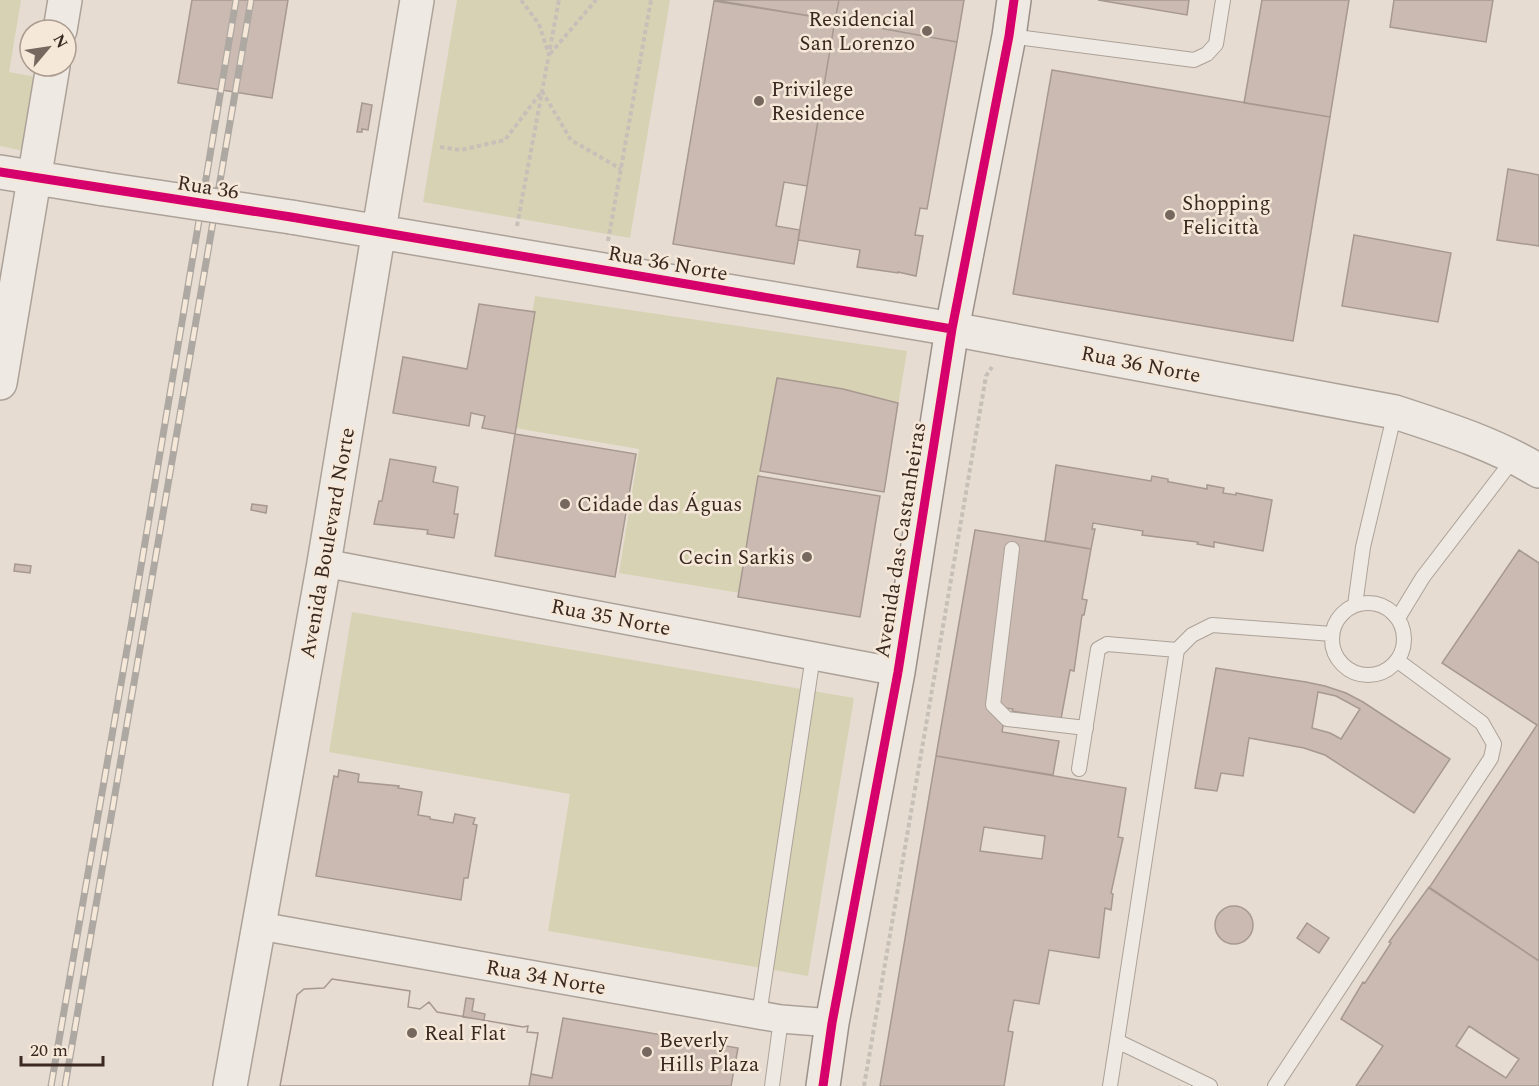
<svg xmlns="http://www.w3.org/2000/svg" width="1539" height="1086" viewBox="0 0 1539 1086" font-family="Spectral,serif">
	<rect width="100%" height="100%" fill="#e6dcd1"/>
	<path fill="#d8d2b4" d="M0,0H21L9,72L37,77L24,151L0,146Z
		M457,0H670L630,238L423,202Z
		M535,296L907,351L884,492L760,471L740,593L619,573L639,449L504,426L515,421Z
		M352,612L854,698L808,976L548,931L570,794L329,752Z"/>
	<path fill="#cabab2" stroke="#a79890" stroke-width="1.5" fill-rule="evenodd" d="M192,0H288L272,98L178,83Z
		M714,0H839L835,20Z
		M839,0H964L957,42L835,20Z
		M1098,0H1189L1187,15Z
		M1262,0H1349L1330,117L1244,103Z
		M1394,0H1493L1486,42L1390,27Z
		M714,1L835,20L807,186L784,182L776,226L800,230L794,264L673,244Z
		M835,20L957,42L927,209L920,208L915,235L923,236L916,276L898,272V273L857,267L860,250L798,240Z
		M1052,70L1330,117L1293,341L1013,294Z
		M362,103L372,105L368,130L362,129V132H357Z
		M1508,169L1539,175V246L1497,240Z
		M1354,235L1451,253L1438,322L1342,306Z
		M479,304L535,312L515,434L482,428L485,416L471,413L469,426L393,413L403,357L467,369Z
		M777,378L843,389L898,403L884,492L760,471Z
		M515,434L636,454L615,577L495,556Z
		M390,459L436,467L433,482L458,487L454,514H458L454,538L427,534L428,530L374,524L379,501H382Z
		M1056,465L1151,481L1152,476L1168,479V482H1170L1207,489V485L1224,488L1223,493L1236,495V493L1272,500L1263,551L1214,542V547L1197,544L1198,542L1142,535L1143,531L1093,523L1092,529H1095L1091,549L1045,541Z
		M758,476L880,496L860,617L738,597Z
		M252,504L267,506L266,513L251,510Z
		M975,530L1091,549L1082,599L1087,600L1084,615H1082L1074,671L1070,670L1061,719L1012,711L1013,709L1006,708L1002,732L1059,741L1053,775L936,756Z
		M1519,550L1539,563V961L1429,888L1537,725L1442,663Z
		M15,564L31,566L30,573L14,571Z
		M1216,668L1306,682L1325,686L1346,693L1363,702L1450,759L1414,813L1325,755L1304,748L1249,738L1243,776L1221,773L1217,791L1195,788ZM1318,692L1336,696L1360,709L1341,739L1330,733L1312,728Z
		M936,756L1126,788L1118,837L1123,838L1111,893L1113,894L1111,910L1105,908L1099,958L1049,950L1039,1004L1014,1000L1008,1031L1013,1032L1004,1086H880ZM984,827L1045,836L1042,859L980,851Z
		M339,770L359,774L358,782L399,786L398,788L422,792L418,815L430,817V819L453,823L455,814L475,818L473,824L477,825L468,878H464L461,900L316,876L334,776L338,777Z
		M1429,887L1539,961V1086H1356L1383,1046L1341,1019L1363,982L1365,983L1391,943L1389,942ZM1469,1026L1519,1059L1506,1078L1456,1046Z
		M1215 925a19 19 0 1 1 38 0a19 19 0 1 1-38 0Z
		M1307,923L1329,938L1319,953L1297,938Z
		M332,979L410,991L408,1007L420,1009L429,1002L437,1012L523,1027L528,1026L527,1032L538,1033L529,1086H280L297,995L304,989L324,988Z
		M332,979L410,991L408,1007L420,1009L429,1002L437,1012L523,1027L528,1026L527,1032L538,1033L529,1086H280L297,995L304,989L324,988Z
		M466,998L474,999L472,1011L485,1014L484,1020L463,1017Z
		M563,1018L738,1048L731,1086H529L531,1074L552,1078Z"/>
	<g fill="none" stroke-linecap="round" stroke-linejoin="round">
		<g stroke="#aca299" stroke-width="16">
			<path id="service" d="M1009,36L1194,60L1207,54L1216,44L1223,0
				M1012,549L993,705L1007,719L1086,728
				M1332 639a36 36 0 1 1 72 0a36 36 0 1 1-72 0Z
				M1355,605L1363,547L1395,412
				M1398,618L1423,577L1515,457
				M1079,769L1098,649L1107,644L1177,650
				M759,1015L813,656
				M772,1086L781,1019
				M1110,1086L1117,1041
				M1210,1086L1117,1041L1177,650L1192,635L1212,625L1332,634
				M1275,1086L1491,758L1494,744L1482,723L1398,661"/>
		</g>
		<g stroke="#aca299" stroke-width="30">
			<path id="minor" d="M324,563L898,672
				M260,926L781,1019L832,1023"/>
		</g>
		<g stroke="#aca299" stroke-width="36">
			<path id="tertiary" d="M60,30L65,0
				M0,172L104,189
				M291,217L952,329L1395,412C1444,428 1495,444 1539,471
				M0,383L53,66
				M230,1086L324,563L417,0"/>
		</g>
		<g stroke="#9b918a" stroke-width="36">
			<path id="secondary" d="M823,1086L832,1023L898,672L952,329L1009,36L1014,0"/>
		</g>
		<path stroke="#c7c0b9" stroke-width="4" stroke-dasharray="4.5 3" stroke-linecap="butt" d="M521,0L539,24L549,55
			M550,54L596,0
			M440,147L461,150L505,140L542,91L571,140L621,169
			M517,226L559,0
			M608,241L651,0
			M864,1086L986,376L992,367"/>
		<use href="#service" stroke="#eee9e2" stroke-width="14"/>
		<use href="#minor" stroke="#eee9e2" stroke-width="27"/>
		<use href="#tertiary" stroke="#eee9e2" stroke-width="33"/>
		<use href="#secondary" stroke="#eee9e2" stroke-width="33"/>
		<g stroke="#aea8a2" stroke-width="7">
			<path id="rail" d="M51,1086L130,632L236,0
				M65,1086L251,0"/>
		</g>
		<use href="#rail" stroke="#f5e8d8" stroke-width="4.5" stroke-dasharray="14" stroke-linecap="butt"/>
		<g stroke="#aca299" stroke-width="36" stroke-linecap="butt">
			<path id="tertiary-bridge" d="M104,189L291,217"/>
		</g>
		<use href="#tertiary-bridge" stroke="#eee9e2" stroke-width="33"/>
		<g stroke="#f5e8d8" stroke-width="13">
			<path id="cycleway" d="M0,172L291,217L952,329
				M823,1086L832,1023L898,672L952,329L1009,36L1014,0"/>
		</g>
		<use href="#cycleway" stroke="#d6006c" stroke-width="9"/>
	</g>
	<g fill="#77685f" stroke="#f5e8d8" stroke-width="2">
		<circle cx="927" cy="31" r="6"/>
		<circle cx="759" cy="101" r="6"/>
		<circle cx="1170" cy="215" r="6"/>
		<circle cx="565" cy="504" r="6"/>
		<circle cx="807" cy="557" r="6"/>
		<circle cx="412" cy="1033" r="6"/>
		<circle cx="647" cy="1052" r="6"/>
	</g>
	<g text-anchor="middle" stroke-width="5" stroke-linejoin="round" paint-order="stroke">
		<g font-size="21" fill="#3b2921" stroke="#f5e8d8" text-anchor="start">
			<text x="915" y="26" text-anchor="end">Residencial<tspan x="915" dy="24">San Lorenzo</tspan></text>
			<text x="771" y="96">Privilege<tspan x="771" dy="24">Residence</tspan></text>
			<text x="1182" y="210">Shopping<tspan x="1182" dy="24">Felicittà</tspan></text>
			<text x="577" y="511">Cidade das Águas</text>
			<text x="795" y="564" text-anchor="end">Cecin Sarkis</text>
			<text x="424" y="1040">Real Flat</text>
			<text x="659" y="1047">Beverly<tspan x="659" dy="24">Hills Plaza</tspan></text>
		</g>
		<g font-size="21" fill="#3b2921" stroke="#f5e8d8">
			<text transform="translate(208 187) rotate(9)" y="7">Rua 36</text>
			<text transform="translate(668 263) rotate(10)" y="7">Rua 36 Norte</text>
			<text transform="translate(1141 364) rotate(11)" y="7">Rua 36 Norte</text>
			<text transform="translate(900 540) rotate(-81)" y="7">Avenida das Castanheiras</text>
			<text transform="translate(327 543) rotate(-80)" y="7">Avenida Boulevard Norte</text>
			<text transform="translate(611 617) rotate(11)" y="7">Rua 35 Norte</text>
			<text transform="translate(546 977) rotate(10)" y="7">Rua 34 Norte</text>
		</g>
	</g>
	<g transform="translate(48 48) rotate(61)"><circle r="28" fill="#f5e8d8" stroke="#ab9c8f" stroke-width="1.5"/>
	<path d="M0-4.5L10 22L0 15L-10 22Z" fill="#77685f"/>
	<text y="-9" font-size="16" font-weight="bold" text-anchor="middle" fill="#3b2921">N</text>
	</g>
	<path d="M21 1056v9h82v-9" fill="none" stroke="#3b2921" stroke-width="3"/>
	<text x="30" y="1056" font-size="18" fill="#3b2921" stroke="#f5e8d8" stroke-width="4.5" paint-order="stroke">20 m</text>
</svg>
